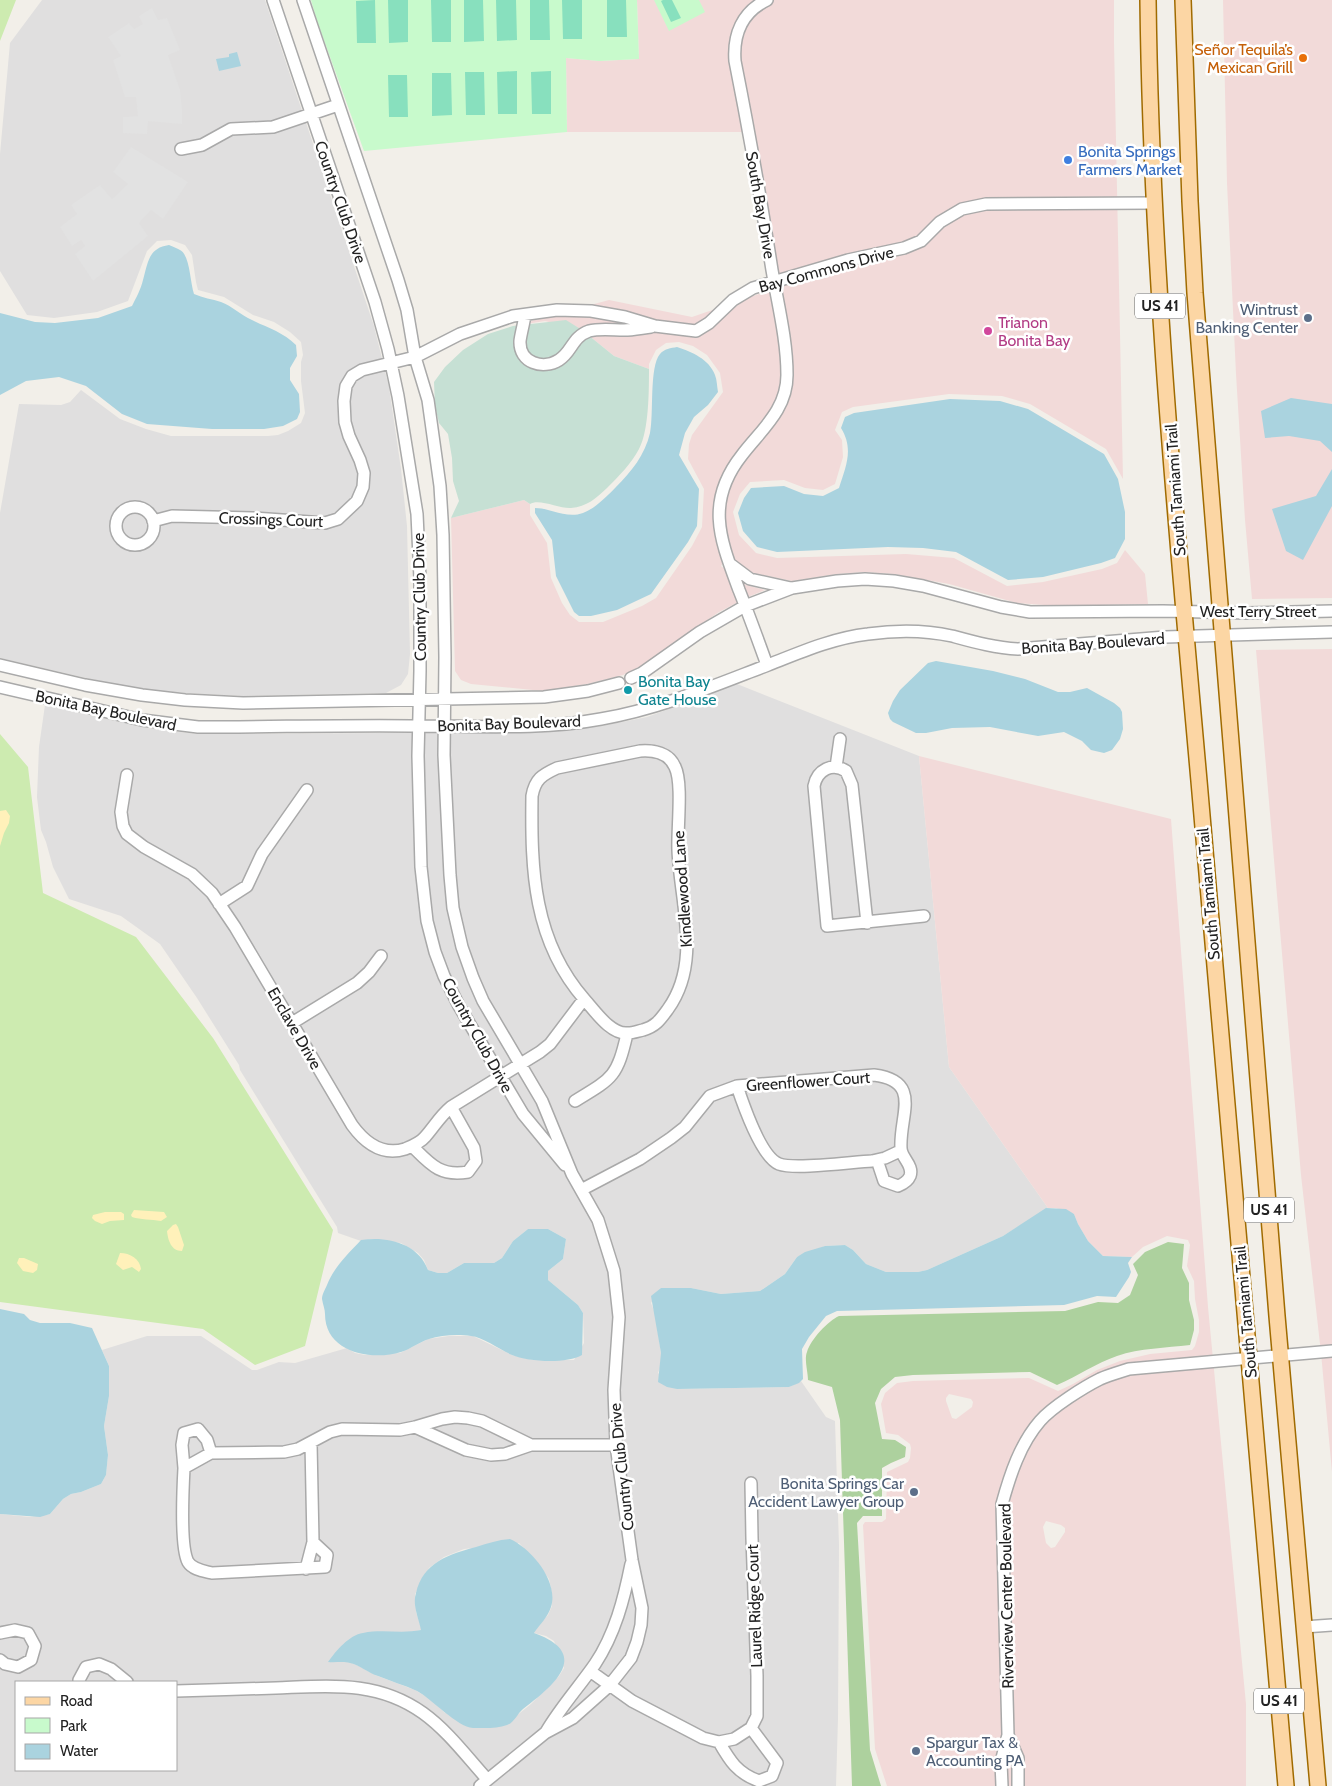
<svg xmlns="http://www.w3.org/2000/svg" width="1332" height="1786" viewBox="0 0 1332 1786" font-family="Cabin,sans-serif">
	<rect width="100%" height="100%" fill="#f2efe9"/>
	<path fill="#e0dfdf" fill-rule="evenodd" d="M42,0H265L374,326L389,387L401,469L407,526L410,654L408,674L401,685L386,693L243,696L185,693L142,689L86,678L0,658V513L19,404L61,405L70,402L81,390L120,419L146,429L171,436H268L278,435L288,431L301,423L305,413L301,381V362L303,355L301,342L290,332L274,322L253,315L224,297L198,290L196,282L192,255L185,245L171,240L157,241L147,251L128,301L97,312L54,318L27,315L0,271V154L10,43Z
		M737,684L919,756L949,1067L1048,1208L1003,1236L927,1270L918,1272H886L866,1264L853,1250L845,1245L825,1246L797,1257L785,1274L760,1291L721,1294L691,1288H661L651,1303L655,1313L661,1353L662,1363L658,1373L677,1389L789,1387L801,1381L826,1417L835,1421L839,1545L838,1719L836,1786H0V1514L30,1517L50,1514L63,1499L71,1494L81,1492L101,1484L106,1475L108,1455L104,1426L109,1396V1366L102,1350L147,1336H201L252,1370H257L279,1362L295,1363L347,1348L355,1353L365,1355L400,1353L428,1339L449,1336H473L512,1355L532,1360H574L584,1343L583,1313L578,1305L548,1280V1271L563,1259L566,1239L548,1229H528L513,1241L502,1258L494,1263H464L447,1273H438L428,1270L424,1260L418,1253L401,1243L371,1239L361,1241L338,1233L337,1227L240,1070L239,1065L197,998L160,944L121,916L69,899L53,867L46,842L41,830L37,797L39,747L45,705L147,728L197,734L542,732L602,726L647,717ZM519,1543L538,1564L549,1579L551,1588L552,1606L548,1615L541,1622L534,1633L546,1636L554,1641L564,1668L559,1676L531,1704L516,1716L445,1713L432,1700L415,1690L375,1675L359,1666L349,1662H328L411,1632L422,1630L416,1612L415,1594L429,1568L444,1557L464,1549ZM16,1682H176V1770H16Z"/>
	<path fill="#f2dad9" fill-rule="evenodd" d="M637,0H1114V43L1123,479L1106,449L1030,404L1002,396L949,394L853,407L842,412L835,430L842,440L843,457L835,484L823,490L805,488L784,480L750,482L740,494L733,512L739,535L756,553L777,558L906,554L954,558L1007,586L1043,582L1102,569L1117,563L1125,550L1145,574L1148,604L1058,606L1017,603L949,584L894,574L865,572L837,574L792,581L753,573L728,555L721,566L746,585L765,590L748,597L719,612L639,667L623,675L587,684L543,691L471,684L461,680L455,671L451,518L524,500L530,504V515L547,543L551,578L562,603L570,615L579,622H603L642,606L656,598L692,546L702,527L704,489L688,459L689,444L692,435L723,392L720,373L707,355L693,346L679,342L666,343L656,350L649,364V369L614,356L582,330L545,321L513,326L609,300L692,317L776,288L747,132H567L566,58L600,61L639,59Z
		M1223,0H1332V598L1252,599L1245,520L1236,374L1227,183Z
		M1332,649V1472L1321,1353L1301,1175L1256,650Z
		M919,756L1171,819L1208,1307L1246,1704V1786H887L875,1749L863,1525L865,1522H882L886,1519L887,1472L908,1462L910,1458L911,1448L910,1444L898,1435L886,1433L881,1404L885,1393L897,1383L913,1381L1029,1378L1058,1391L1073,1384L1097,1370L1120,1361L1150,1354L1192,1350L1195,1346L1199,1332V1320L1195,1299L1194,1281L1187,1266L1190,1245L1188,1240L1167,1236L1143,1247L1132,1257L1103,1256L1088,1241L1078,1224L1074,1214L1056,1208H1048L949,1067ZM949,1394L971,1399L973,1402L972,1407L956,1419L952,1418L946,1401V1398ZM1046,1521L1061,1525L1065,1528V1532L1055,1547L1051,1548L1046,1543L1043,1527Z"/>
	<path fill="#cdebb0" d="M0,0H16L0,41Z
		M0,734L28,767L43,893L136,937L213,1038L333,1230L305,1346L255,1365L203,1329L0,1302Z"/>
	<path fill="#add19e" d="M1168,1242L1184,1244L1182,1268L1189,1283V1300L1194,1320V1330L1190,1345C1166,1348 1140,1348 1117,1356C1096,1363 1078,1376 1057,1385L1030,1372L913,1375L895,1377L881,1389L875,1403L882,1439L895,1440L906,1447L905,1457L891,1463L882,1468V1516H863L857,1523L870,1750L881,1786H852L840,1420L832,1387L808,1380C808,1372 804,1359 807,1352C811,1339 828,1321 839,1316L1065,1311L1098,1302L1118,1303L1130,1295L1138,1275L1133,1264L1145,1252Z"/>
	<path fill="#c6e0d4" d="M566,320L582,330L614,356L649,369C649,390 649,431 639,449C631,464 619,476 607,488C596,498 587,507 571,508C560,509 539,498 530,504L524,500L451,518L459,501L453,481L452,458L448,434L439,423L435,406L434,382L445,367L463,350L488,334L513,326Z"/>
	<path fill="#fff1ba" d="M6,810L10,816L9,823L4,833L0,846V811Z
		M134,1210L164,1212L167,1217L161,1221C151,1219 141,1220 132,1217L131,1215Z
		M105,1212H121L124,1214V1220L110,1221L102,1224L95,1221L92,1218L93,1215Z
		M176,1224L178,1227L184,1245L182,1251C171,1251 168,1240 167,1231L173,1225Z
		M120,1253C130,1253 140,1259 141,1269L139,1272L132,1267L123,1270L116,1264Z
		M19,1258H24L38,1264L37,1270L33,1273L23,1271L17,1263Z"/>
	<path fill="#c8facc" d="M311,0H637L639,59L599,61L566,58L567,132L364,151L317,21Z
		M654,0H699L705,12L669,31Z"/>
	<path fill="#88e0be" d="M375,0L376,43H357L356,1Z
		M388,0H408V42L389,43Z
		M431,0H451V42H432Z
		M464,0H483L484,41L464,42Z
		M496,0H516L517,40L497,41Z
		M530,0H549L550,40H530Z
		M562,0H582V39H563Z
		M607,0H626L627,37H607Z
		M663,0H672L681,18L671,22L661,1Z
		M517,71V114H498L497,72Z
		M551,71V114H532L531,72Z
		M465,72H484L485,115H466Z
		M432,73H451L452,115L432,116Z
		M388,75H407L408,117H389Z"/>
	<path fill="#e2e2e2" d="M152,8L158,20L167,18L180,50L168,55L180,90L182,110V124L148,121L147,134L123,133V117L138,116L136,97H125L113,60L121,56L108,37L129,23L134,29L143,24L139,16Z
		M131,147L188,182L163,219L151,210L139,223L148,236L93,281L75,254L85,246L81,240L72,246L60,227L77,214L71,205L100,185L112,199L128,184L113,172Z"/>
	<path fill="#aad3df" d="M237,52L241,66L219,71L216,59L229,57V54Z
		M169,245C173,247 177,248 180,250C190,255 190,282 194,294C203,298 212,299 221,302C232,306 241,315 252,320C268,328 283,332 296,345L297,356L290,368V380L299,394L300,412L297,419L283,426L264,429H212L147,424L122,414L86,386L59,377L26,381L0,395V313L35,322L55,323L98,318L132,306C136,298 141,289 143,280C148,263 148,248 169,245Z
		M677,347C692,352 709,359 715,375C717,380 717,387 718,392L708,405L694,417L685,433L679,455L699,489L697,526L688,542L651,594L617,610L591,616H579L574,612L556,576L552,540L535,513V508C551,508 566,519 583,513C596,508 607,496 616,487C631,472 645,455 650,433C654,414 649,367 660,354C664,349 671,348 677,347Z
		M1291,398L1332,404V452L1320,441L1289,436L1265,438L1261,411Z
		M950,399L1000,401L1028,409L1104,454L1118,479L1125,512V539L1115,558L1101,563L1043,577L1008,580L956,552L923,548L888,547L777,552L757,547L743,531L738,513L744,498L751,488L784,486L804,494L823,496L839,488C846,466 854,449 841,428L845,417L854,413Z
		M1332,469V506L1303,560L1286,551L1272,509L1316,496Z
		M936,661L993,671L1025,679L1058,692H1070L1087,688L1114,703L1120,708L1122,712L1123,729L1120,739L1112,750L1104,753L1091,750L1082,741L1064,732L1038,736L990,727L952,728L926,733H916L893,722L890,719L888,713L893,701L900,690L928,663Z
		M1046,1208L1066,1209L1074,1214L1078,1224L1088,1241L1103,1256L1132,1257L1128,1263L1131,1272L1129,1277L1116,1297L1097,1296L1064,1305L837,1311L826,1316L809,1337L802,1349L803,1379L799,1383L789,1387L677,1389L667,1387L658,1382L661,1353L651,1296L661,1288H691L721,1294L760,1291L785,1274L797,1257L805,1252L825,1246L845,1245L853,1250L866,1264L886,1272H918L927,1270L1003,1236Z
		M528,1229H548L566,1239L563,1259L548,1271V1280L578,1305L583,1313L582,1355C567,1364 528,1362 512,1355C500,1350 483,1337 471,1336C458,1334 441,1335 429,1339C419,1342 411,1349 401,1352C372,1361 325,1353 325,1314C325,1309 323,1305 322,1299C322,1294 325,1290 327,1285C334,1267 348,1254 361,1240C387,1236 418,1243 428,1270L438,1273H447L464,1263H494L502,1258L513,1241Z
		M0,1309L24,1314L30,1320L40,1323H70L92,1328L109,1366V1396L104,1426L108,1455L106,1475L101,1484L81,1492L71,1494L63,1499L50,1514L40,1517L0,1514Z
		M510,1539C532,1549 559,1582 551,1607C548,1617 540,1624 534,1633C593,1654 553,1686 523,1709C517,1714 514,1723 507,1725C497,1729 484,1728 473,1728C457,1727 432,1699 417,1691C404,1685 390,1681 378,1676C368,1673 360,1665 350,1663C343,1661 335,1663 328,1662C336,1651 349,1635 363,1633C382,1629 402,1634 421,1630C419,1619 412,1605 416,1593C423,1562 450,1554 476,1547C488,1543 498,1540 510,1539Z"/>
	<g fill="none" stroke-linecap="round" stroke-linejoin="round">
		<g stroke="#a9a9a9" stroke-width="14">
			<path id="minor" d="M273,0L375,302L388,349L398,396L417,514L420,579V671L418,756L421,867L427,921L435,952L444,976L459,1006L523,1114L565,1165
				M303,0L398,280L407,310L415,357L428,400L440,486L443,535L445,657L444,755L450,875L453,908L462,947L473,978L483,1001L542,1101L572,1174L598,1220L614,1271L619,1317L614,1390L616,1445L632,1560L642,1608L641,1625L637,1642L631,1658L609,1686L573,1718L545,1733L480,1786
				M767,0C742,12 733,35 735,61C749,131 761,200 772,270C778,305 787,340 787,375C787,410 761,430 742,455C704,503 721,541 739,590C749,615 758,640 767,665
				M181,149L202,145L231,129L273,127L338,105
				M525,315C524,323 521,333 520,341C519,363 543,370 559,360C572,352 572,337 589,331C600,328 613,330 624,330C633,330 642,328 651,327
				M116 526a19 19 0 1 1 38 0a19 19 0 1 1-38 0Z
				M153,521L172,516L253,518L325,523L338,519L357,501L363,487L364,473L360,460L349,436L345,422L344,401L346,386L352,376L362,370L415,357L460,334L513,316L557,310L591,311L625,317L655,326L696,331L709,323L733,300L753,288L848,260L904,248L921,241L940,222L962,209L986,204L1154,203
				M730,564L750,579L791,588
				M0,665L85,685L142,695L185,700L243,703L544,697L588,691L619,683
				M631,678L642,673L700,632L745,606L792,588L837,581L865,579L894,581L923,586L1001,607L1030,612L1163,611L1247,613L1332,611
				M0,687L142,720L198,727C272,727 346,725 420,726C480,726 542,730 601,719C659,709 713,686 768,665C801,652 833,638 868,634C896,630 925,630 952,636C974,642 995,648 1018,649L1165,637L1332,632
				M640,751C654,750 669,753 675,767C683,783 677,829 678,850C680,902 702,962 668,1009C660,1020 656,1026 643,1030C638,1031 633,1033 628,1033C611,1035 595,1011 585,1000C533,941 531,870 532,796C535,779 542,775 557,768Z
				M836,767L840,739
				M127,775L121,812L123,826L127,834L144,847L192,874L212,893L235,927L352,1125C365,1143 382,1156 405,1149C412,1146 420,1143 425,1137C434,1127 440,1116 451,1107L540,1052L550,1044L584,999
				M219,904L247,886L262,854L307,790
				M867,923L852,785L846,771C832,762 817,770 814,786L827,926L924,916
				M292,1023L357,983L369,972L381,956
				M737,1086C743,1104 761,1157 779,1164C795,1170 852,1162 872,1161L885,1158L900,1151
				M575,1101C613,1078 617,1077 627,1034
				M412,1146C430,1164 440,1177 468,1172L476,1161L474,1148L451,1107
				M581,1190L640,1159L671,1138L685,1127L710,1096L737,1086L874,1075C923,1081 899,1116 901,1148C901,1158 914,1165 910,1176C908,1181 903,1184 898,1186L884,1181L877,1160
				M415,1427L466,1450L491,1455L505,1454L531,1445H616
				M311,1443L313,1542L327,1555L325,1567L212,1573C204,1571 193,1570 188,1562C180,1547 183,1487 184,1468L211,1453L284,1452L298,1449L330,1432L342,1429L400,1430L415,1427L442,1419L455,1417L468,1418L482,1421L531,1445
				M184,1468L182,1445L184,1433L198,1429L207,1440L211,1453
				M306,1569L313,1542
				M1304,1627L1332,1625
				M0,1633L15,1630L28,1633L35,1646L31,1660L18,1667L5,1664L0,1660
				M590,1671L632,1701L703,1738L719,1742L734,1739L751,1728L757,1716V1676L752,1538L751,1483
				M79,1682V1680L86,1667L99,1664L111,1669L127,1682
				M176,1691C209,1690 243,1689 276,1688C329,1686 377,1680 423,1713C448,1731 467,1757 487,1779
				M546,1732C560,1708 579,1687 595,1664C615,1634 624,1599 631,1564
				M1008,1735L1018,1758V1786
				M719,1742C730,1761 737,1773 759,1781L772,1776L777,1763L751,1728
				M1002,1786L1001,1762L1008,1735L1002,1504C1010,1475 1020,1444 1040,1421C1052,1407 1084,1387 1100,1379C1109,1375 1120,1372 1129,1369L1332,1351"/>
		</g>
		<g stroke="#a06b00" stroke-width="18">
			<path id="major" d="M1148,0C1151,261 1176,522 1199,781C1227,1116 1258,1451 1286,1786
				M1183,0L1190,201L1195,293L1277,1316L1318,1786"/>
		</g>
		<use href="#minor" stroke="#fff" stroke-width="11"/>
		<use href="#major" stroke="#fcd6a4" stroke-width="15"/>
	</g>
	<circle fill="#e8710a" stroke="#fff" stroke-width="2" cx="1303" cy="58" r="5"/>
	<circle fill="#3f7fe0" stroke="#fff" stroke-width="2" cx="1068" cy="160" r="5"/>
	<g fill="#5c6f8a" stroke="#fff" stroke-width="2">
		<circle cx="1308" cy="318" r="5"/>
		<circle cx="914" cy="1492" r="5"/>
		<circle cx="916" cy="1751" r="5"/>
	</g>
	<circle fill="#d1479c" stroke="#fff" stroke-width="2" cx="988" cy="331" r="5"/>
	<circle fill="#0f9aa8" stroke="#fff" stroke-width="2" cx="628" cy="690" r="5"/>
	<g text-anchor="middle" stroke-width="5" stroke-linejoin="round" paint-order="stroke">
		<g fill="#fff" stroke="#646464" stroke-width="1">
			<rect x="1135" y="293.5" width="50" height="25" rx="4"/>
			<rect x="1244" y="1197.5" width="50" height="25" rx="4"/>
			<rect x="1254" y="1688.5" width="50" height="25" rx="4"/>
		</g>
		<g font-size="15" font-weight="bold" fill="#222">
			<text x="1160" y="311">US 41</text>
			<text x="1269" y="1215">US 41</text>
			<text x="1279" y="1706">US 41</text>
		</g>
		<g font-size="16" fill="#c56008" stroke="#fff" text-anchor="end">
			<text x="1293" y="55">Señor Tequila’s<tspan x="1293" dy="18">Mexican Grill</tspan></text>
		</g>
		<g font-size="16" fill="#366cbe" stroke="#fff" text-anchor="start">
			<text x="1078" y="157">Bonita Springs<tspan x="1078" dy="18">Farmers Market</tspan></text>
		</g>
		<g font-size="16" fill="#222" stroke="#fff">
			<text transform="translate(341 202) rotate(71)" y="6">Country Club Drive</text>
			<text transform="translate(761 205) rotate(80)" y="6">South Bay Drive</text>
			<text transform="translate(826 269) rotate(-15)" y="6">Bay Commons Drive</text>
			<text transform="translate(1175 490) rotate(-94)" y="6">South Tamiami Trail</text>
			<text transform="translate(271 519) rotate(2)" y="6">Crossings Court</text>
			<text transform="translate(419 597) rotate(-91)" y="6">Country Club Drive</text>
			<text x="1258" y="617">West Terry Street</text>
			<text transform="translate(1093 643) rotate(-4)" y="6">Bonita Bay Boulevard</text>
			<text transform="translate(106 710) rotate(12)" y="6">Bonita Bay Boulevard</text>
			<text transform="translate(509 723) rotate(-2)" y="6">Bonita Bay Boulevard</text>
			<text transform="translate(682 889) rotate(-94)" y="6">Kindlewood Lane</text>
			<text transform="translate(1208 894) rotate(-95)" y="6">South Tamiami Trail</text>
			<text transform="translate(295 1028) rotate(60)" y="6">Enclave Drive</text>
			<text transform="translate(478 1035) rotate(61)" y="6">Country Club Drive</text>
			<text transform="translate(808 1081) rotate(-4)" y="6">Greenflower Court</text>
			<text transform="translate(1245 1312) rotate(-95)" y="6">South Tamiami Trail</text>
			<text transform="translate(621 1467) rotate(-96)" y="6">Country Club Drive</text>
			<text transform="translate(1006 1596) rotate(-91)" y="6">Riverview Center Boulevard</text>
			<text transform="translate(754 1606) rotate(-92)" y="6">Laurel Ridge Court</text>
		</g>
		<g font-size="16" fill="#4e5e75" stroke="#fff" text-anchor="end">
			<text x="1298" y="315">Wintrust<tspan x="1298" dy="18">Banking Center</tspan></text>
			<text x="904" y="1489">Bonita Springs Car<tspan x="904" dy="18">Accident Lawyer Group</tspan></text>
			<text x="926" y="1748" text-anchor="start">Spargur Tax &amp;<tspan x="926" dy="18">Accounting PA</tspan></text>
		</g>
		<g font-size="16" fill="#b23c85" stroke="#fff" text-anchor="start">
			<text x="998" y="328">Trianon<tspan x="998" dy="18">Bonita Bay</tspan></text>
		</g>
		<g font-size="16" fill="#0d838f" stroke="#fff" text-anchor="start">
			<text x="638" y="687">Bonita Bay<tspan x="638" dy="18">Gate House</tspan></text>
		</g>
	</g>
	<rect x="15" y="1681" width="162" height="90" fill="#ffffff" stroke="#a7a7a7"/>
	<rect x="25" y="1697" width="25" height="8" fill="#fcd6a4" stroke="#a7a7a7"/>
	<text x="60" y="1706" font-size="15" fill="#222222">Road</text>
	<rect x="25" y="1718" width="25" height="15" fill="#c8facc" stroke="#a7a7a7"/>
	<text x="60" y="1731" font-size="15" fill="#222222">Park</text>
	<rect x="25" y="1744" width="25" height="15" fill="#aad3df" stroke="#a7a7a7"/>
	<text x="60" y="1756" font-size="15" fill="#222222">Water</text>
</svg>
